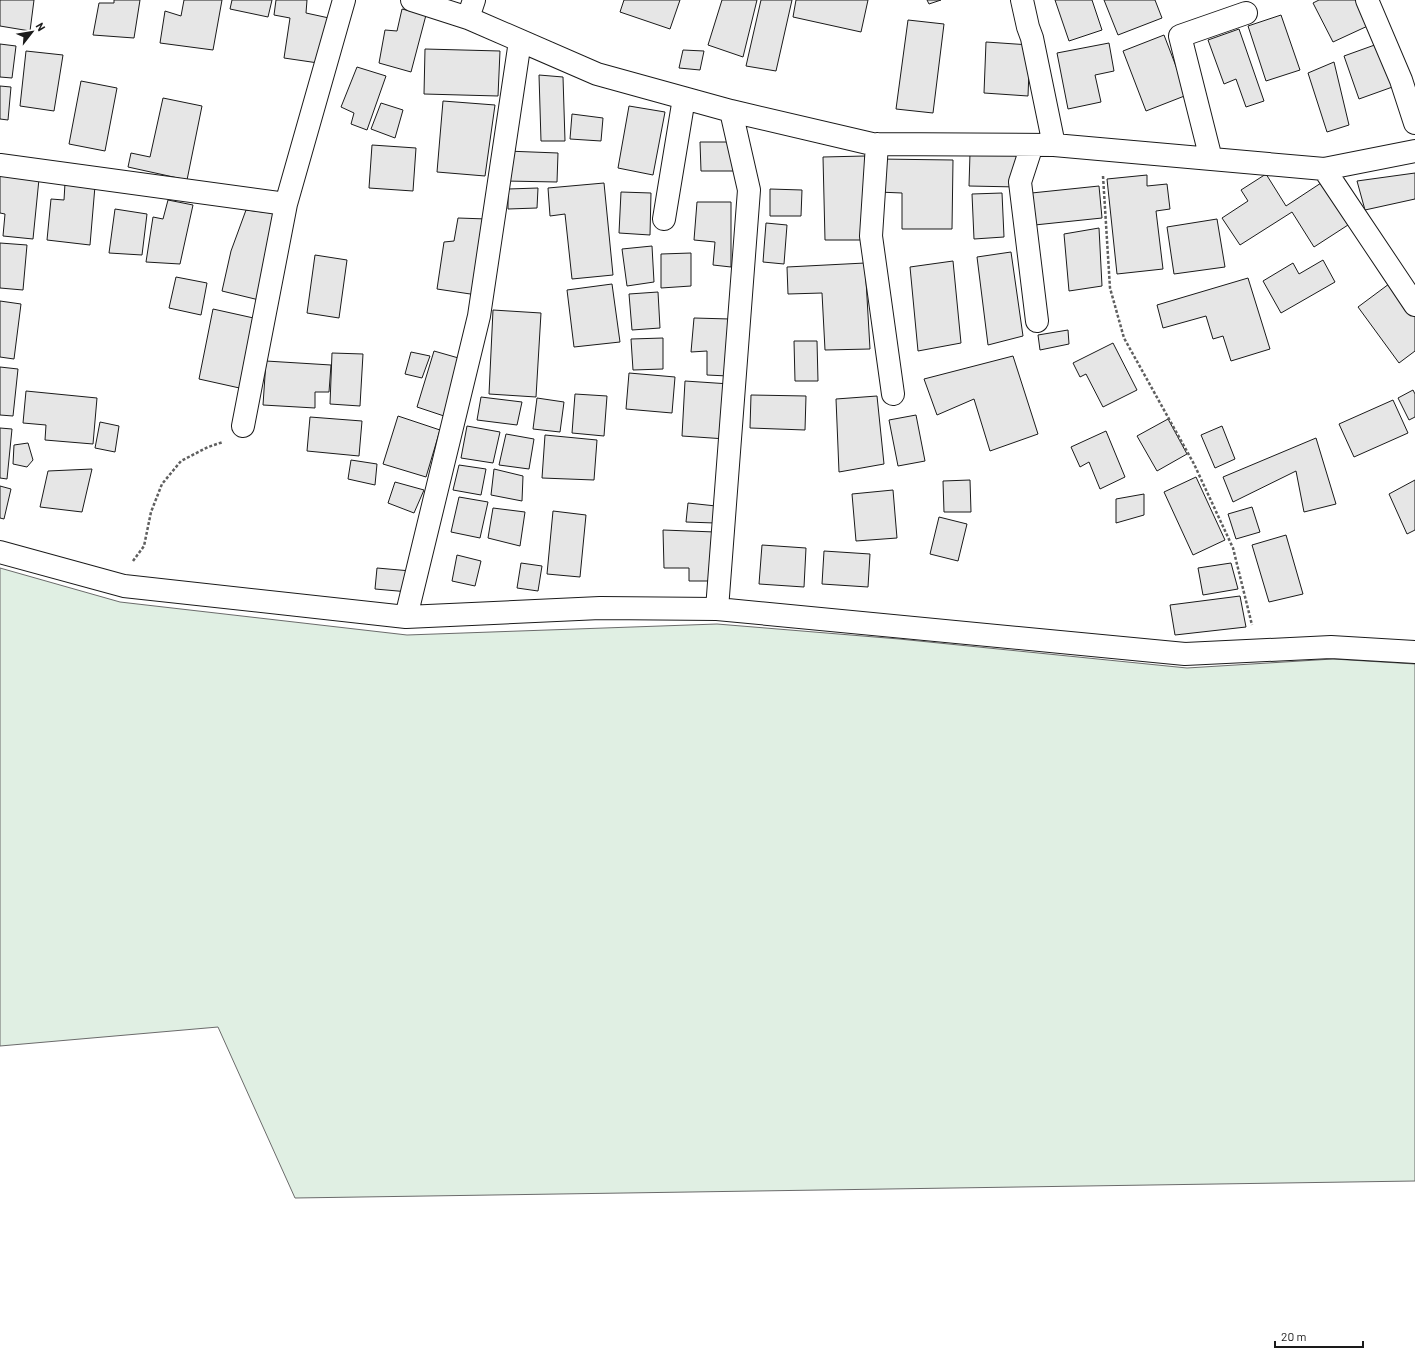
<svg xmlns="http://www.w3.org/2000/svg" width="1415" height="1361" viewBox="0 0 1415 1361" font-family="Barlow,sans-serif">
	<rect width="100%" height="100%" fill="#fff"/>
	<path fill="#e0efe3" stroke="#6a6a6a" d="M0,568L120,602L407,635L717,624L899,639L1187,668L1333,659L1415,664V1181L295,1198L218,1027L0,1046Z"/>
	<path fill="#e6e6e6" stroke="#1a1a1a" d="M0,0H34L30,31L0,26Z
		M114,0H140L134,38L93,35L99,3H114Z
		M184,0H222L213,50L160,43L165,11L181,16Z
		M232,0H272L268,17L230,9Z
		M276,0H307L306,13L329,18L325,64L284,58L290,18L274,15Z
		M624,0H680L670,29L620,12Z
		M722,0H757L743,57L708,45Z
		M761,0H792L776,71L746,66Z
		M796,0H868L861,32L793,17Z
		M927,0H941L929,4Z
		M1055,0H1092L1102,30L1069,41Z
		M1104,0H1155L1162,18L1118,35Z
		M1319,0H1361L1372,24L1333,42L1313,3Z
		M402,9L426,15L411,72L379,63L385,30L397,31Z
		M1281,15L1300,70L1266,81L1248,26Z
		M908,20L944,24L933,113L896,109Z
		M1239,29L1264,101L1246,107L1236,79L1224,84L1208,40Z
		M1164,35L1187,95L1146,111L1123,51Z
		M986,42L1030,45L1028,96L984,93Z
		M1383,42L1398,85L1359,99L1344,56Z
		M1109,43L1114,71L1095,75L1101,102L1068,109L1057,53Z
		M0,44L16,46L12,78L0,77Z
		M425,49L500,51L498,96L424,94Z
		M683,50L704,51L700,70L679,68Z
		M26,51L63,55L54,111L20,106Z
		M1334,62L1349,125L1327,132L1308,73Z
		M357,67L386,76L367,130L351,124L354,113L341,107Z
		M539,75L563,77L565,141H541Z
		M81,81L117,88L105,151L69,144Z
		M0,86L11,87L8,120L0,119Z
		M163,98L202,106L187,180L128,167L131,153L150,157Z
		M443,101L495,105L485,176L437,172Z
		M381,103L403,110L395,138L371,129Z
		M629,106L665,112L653,175L618,168Z
		M572,114L603,118L601,141L570,139Z
		M700,142H736L737,171H701Z
		M372,145L416,148L413,191L369,188Z
		M506,151L558,153L557,182L505,181Z
		M970,153L1019,155L1018,187L969,186Z
		M865,156L867,240H825L823,157Z
		M878,159L953,160L952,229H902V193L878,192Z
		M1415,173V199L1365,210L1357,181Z
		M1266,174L1286,206L1321,183L1348,225L1314,247L1292,212L1240,245L1222,218L1248,201L1241,190Z
		M0,175L39,179L33,239L3,236L5,214L0,213Z
		M1147,175V186L1167,184L1170,209L1156,211L1163,269L1117,274L1107,179Z
		M65,183L95,186L90,245L47,240L51,199L64,200Z
		M604,183L613,275L572,279L565,214L550,216L548,188Z
		M1099,186L1102,218L1025,226L1022,194Z
		M538,188L537,208L508,209V189Z
		M770,189L802,190L801,216H770Z
		M621,192L651,193L650,235L619,233Z
		M1002,193L1004,237L974,239L972,194Z
		M168,200L193,205L180,264L146,262L153,217L163,219Z
		M697,202H731V267L713,265L715,242L694,240Z
		M115,209L147,214L142,255L109,253Z
		M246,210L280,214L259,300L222,291L231,251Z
		M458,218L487,219L477,295L437,289L444,242L454,241Z
		M1217,219L1225,267L1174,274L1167,227Z
		M766,223L787,225L784,264L763,262Z
		M1099,228L1102,286L1069,291L1064,234Z
		M0,243L27,245L23,290L0,288Z
		M652,246L654,282L627,286L622,249Z
		M1011,252L1023,336L988,345L977,257Z
		M691,253V286L661,288V254Z
		M315,255L347,260L339,318L307,313Z
		M1323,260L1335,282L1281,313L1263,281L1293,263L1299,274Z
		M953,261L961,343L918,351L910,267Z
		M865,263L870,349L825,350L822,293L788,294L787,267Z
		M176,277L207,283L201,315L169,308Z
		M1248,278L1270,349L1231,361L1223,336L1213,339L1206,316L1163,328L1157,305Z
		M1393,281L1415,312V351L1399,363L1358,307Z
		M612,284L620,342L574,347L567,290Z
		M658,292L660,328L632,330L629,294Z
		M0,301L21,304L14,359L0,357Z
		M213,309L258,319L244,389L199,379Z
		M493,310L541,313L536,397L489,394Z
		M694,318L730,319L728,376L707,375V351L691,352Z
		M1068,330L1069,344L1040,350L1038,335Z
		M663,338V369L633,370L631,339Z
		M794,341H817L818,381H795Z
		M1113,343L1137,390L1103,407L1086,374L1080,377L1073,363Z
		M434,351L462,359L447,417L417,407Z
		M411,352L430,356L422,378L405,374Z
		M332,353L363,354L360,406L330,404Z
		M1013,356L1038,434L990,451L974,399L937,415L924,379Z
		M266,361L331,365L329,392H315V408L263,405Z
		M0,367L18,369L13,416L0,415Z
		M629,373L675,377L672,413L626,409Z
		M685,381L730,384L726,439L682,436Z
		M1413,390L1415,394V417L1409,420L1398,398Z
		M26,391L97,398L93,444L45,440L46,425L23,423Z
		M575,394L607,396L604,436L572,433Z
		M751,395L806,396L805,430L750,428Z
		M877,396L884,464L839,472L836,399Z
		M481,397L522,402L517,425L477,420Z
		M537,398L564,402L560,432L533,429Z
		M1393,400L1408,433L1354,457L1339,424Z
		M916,415L925,461L898,466L889,420Z
		M398,416L440,430L426,477L383,464Z
		M310,417L362,421L359,456L307,451Z
		M1168,419L1187,454L1157,471L1137,436Z
		M100,422L119,426L115,452L95,448Z
		M467,426L500,432L493,463L461,458Z
		M1222,426L1235,459L1215,468L1201,435Z
		M0,428L12,429L7,479L0,478Z
		M1106,431L1125,477L1100,489L1089,462L1080,467L1071,447Z
		M506,434L534,439L529,469L499,465Z
		M545,435L597,440L594,480L542,478Z
		M1316,438L1336,504L1304,512L1296,471L1233,502L1223,477Z
		M28,443L33,460L27,467L13,464L14,445Z
		M351,460L377,464L375,485L348,479Z
		M459,465L486,469L481,495L453,490Z
		M92,469L82,512L40,507L48,471Z
		M494,469L523,476L522,501L491,495Z
		M1196,477L1225,540L1193,555L1164,492Z
		M970,480L971,512H944L943,481Z
		M1415,480V530L1407,534L1389,494Z
		M395,482L424,490L414,513L388,503Z
		M0,486L11,489L4,519L0,518Z
		M893,490L897,538L856,541L852,494Z
		M1144,494V515L1116,523V499Z
		M459,497L488,502L480,538L451,532Z
		M688,503L716,506L715,523L686,522Z
		M1252,507L1260,532L1236,539L1228,514Z
		M493,508L525,512L520,546L488,538Z
		M553,511L586,515L580,577L547,574Z
		M939,517L967,524L958,561L930,554Z
		M663,530L715,532L713,581H689V568H664Z
		M1286,535L1303,594L1269,602L1252,545Z
		M762,545L806,548L804,587L759,584Z
		M824,551L870,554L868,587L822,584Z
		M457,555L481,561L475,586L452,581Z
		M521,563L542,566L538,591L517,588Z
		M1231,563L1238,589L1203,595L1198,568Z
		M377,568L411,571L409,592L375,589Z
		M1240,596L1246,627L1175,635L1170,605Z"/>
	<g fill="none" stroke-linecap="round" stroke-linejoin="round">
		<g stroke="#1a1a1a" stroke-width="24">
			<path id="street" d="M412,0L468,18L597,74L731,111L872,144L1054,145L1324,169L1415,151
				M1022,0L1028,27L1032,38L1054,145
				M1367,0L1401,80L1415,123
				M468,18L474,0
				M877,144L871,236L893,394
				M1032,145L1020,182L1037,321
				M1211,159L1180,36L1246,13
				M0,165L286,204L344,0
				M1324,169L1415,305
				M664,219L684,98
				M243,426L286,204
				M0,552L124,586L406,617L600,608L717,609L1185,654L1331,647L1415,652
				M717,609L749,190L731,111
				M406,617L479,316L520,41"/>
		</g>
		<path stroke="#5f5f5f" stroke-width="2.5" stroke-dasharray="3 2" stroke-linecap="butt" d="M1103,176L1110,288L1124,338L1194,464L1233,548L1252,625
			M133,561L144,546L151,512L162,484L181,461L208,447L223,442"/>
		<use href="#street" stroke="#fff" stroke-width="22"/>
	</g>
	<g transform="translate(32 32) rotate(59)" stroke="#ffffff" stroke-width="3" paint-order="stroke">
	<path d="M0-3L7 15L0 10L-7 15Z" fill="#1a1a1a"/>
	<text y="-6" font-size="11" font-weight="bold" text-anchor="middle" fill="#1a1a1a">N</text>
	</g>
	<path d="M1275 1341v6h88v-6" fill="none" stroke="#1a1a1a" stroke-width="2"/>
	<text x="1281" y="1341" font-size="12" fill="#1a1a1a" stroke="#ffffff" stroke-width="3" paint-order="stroke">20 m</text>
</svg>
